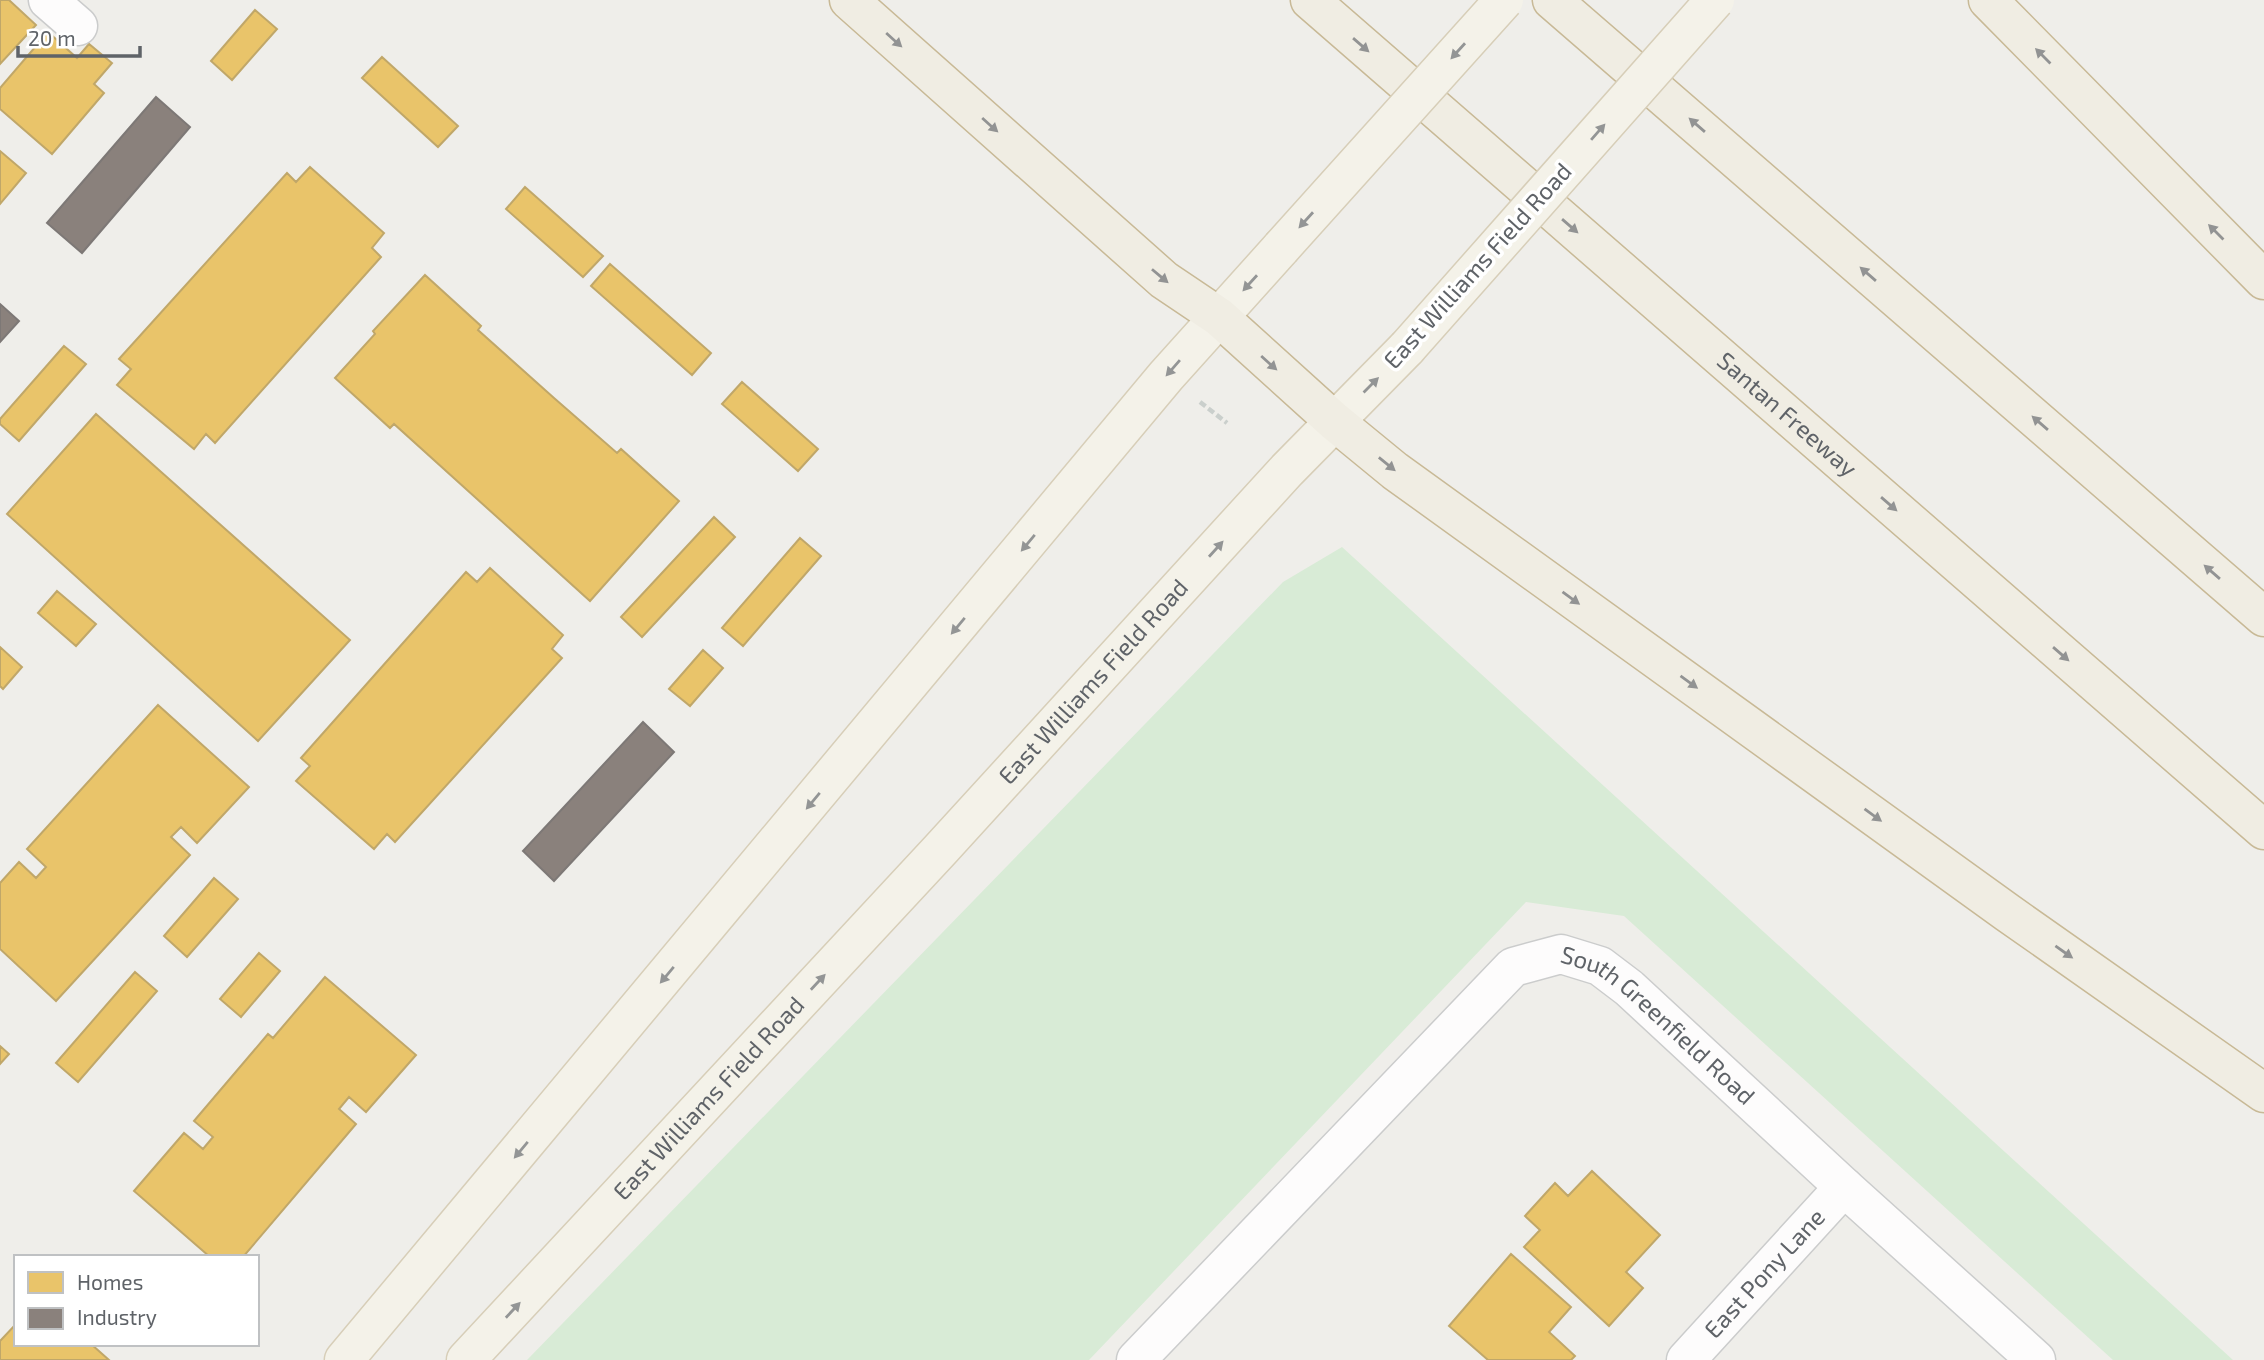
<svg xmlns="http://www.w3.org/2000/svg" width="2264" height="1360" viewBox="0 0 2264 1360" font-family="'Exo 2',sans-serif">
	<rect width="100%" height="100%" fill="#efeeea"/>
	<path fill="#d8ebd6" d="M1342,547L2233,1360H2113L1624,916L1526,902L1089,1360H527L1283,582Z"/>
	<path fill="#e9c46a" stroke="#c0a769" stroke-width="2" d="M0,0H9L36,25L0,64Z
		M255,10L277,29L232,80L211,61Z
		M48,32L77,58L89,44L112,63L94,84L104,93L52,154L0,109V88Z
		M382,57L458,126L438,147L362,78Z
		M0,151L26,173L0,204Z
		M310,167L384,233L372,248L381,257L215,443L206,434L194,449L117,385L131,369L119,359L287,173L296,182Z
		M525,187L603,256L583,277L506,209Z
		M610,264L711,353L692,375L591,286Z
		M425,275L481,326L478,330L554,398L617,453L621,449L679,501L590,601L394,424L390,428L335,378L375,334L373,331Z
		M64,346L86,364L19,441L0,424V419Z
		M742,382L818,449L798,471L722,404Z
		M96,414L350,640L258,741L7,514Z
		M714,517L735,537L642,637L621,617Z
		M800,538L821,556L743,646L722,628Z
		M490,568L563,635L552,649L562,658L395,842L387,834L374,849L296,781L310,766L301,758L466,572L477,582Z
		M57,591L96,624L76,646L38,613Z
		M0,647L22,667L3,689L0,686Z
		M703,650L723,668L690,706L669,689Z
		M158,705L249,787L197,843L181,827L171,837L190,855L56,1001L0,949V883L19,862L36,878L46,867L27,849Z
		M214,878L238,899L187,957L164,936Z
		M259,953L280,971L241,1017L220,999Z
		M135,972L157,991L78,1082L56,1063Z
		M325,977L416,1055L366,1112L349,1097L339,1109L356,1124L243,1257H210L134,1191L184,1133L203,1149L213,1137L194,1121L268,1034L273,1038Z
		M0,1046L9,1054L0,1064Z
		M1592,1171L1660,1235L1626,1272L1643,1288L1609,1326L1524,1247L1540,1230L1525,1216L1555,1183L1568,1196Z
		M1511,1254L1571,1307L1549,1332L1575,1356L1571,1360H1488L1449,1326Z
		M16,1324V1344H91L109,1360H0V1341Z"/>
	<path fill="#8a817c" stroke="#7d7876" stroke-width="2" d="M156,97L190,127L82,253L47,223Z
		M0,304L19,321L0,342Z
		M643,722L674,752L554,881L523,851Z"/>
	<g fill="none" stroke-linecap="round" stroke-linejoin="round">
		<g stroke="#cbcccc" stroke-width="41">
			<g id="minor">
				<path d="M48,0L78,26"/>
				<path id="s1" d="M1136,1360L1513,967L1561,954L1600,966L1629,988L1844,1187L2036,1360"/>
				<path id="s2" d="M1686,1360L1844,1187"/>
			</g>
		</g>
		<g stroke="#d7ceb8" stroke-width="41">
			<g id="major">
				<path d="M344,1360L1166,376L1281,248"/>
				<path id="s3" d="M466,1360L941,849L1287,470L1407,348"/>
			</g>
		</g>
		<g stroke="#c8b996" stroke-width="41">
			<g id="highway">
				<path d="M849,0L1164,280L1219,317L1334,421L1395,471L2008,913L2264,1093"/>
				<path id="s4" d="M1310,0L2264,830"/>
				<path d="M1552,0L2264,617"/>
				<path d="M1988,0L2264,280"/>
			</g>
		</g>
		<path stroke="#cacfcc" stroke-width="4.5" stroke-dasharray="7 3.5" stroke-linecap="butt" d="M1200,402L1227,423"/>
		<use href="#minor" stroke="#fdfcfc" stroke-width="38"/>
		<use href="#major" stroke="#f4f2e9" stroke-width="38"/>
		<use href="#highway" stroke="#f0ede3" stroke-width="38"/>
		<g stroke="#d7ceb8" stroke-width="41" stroke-linecap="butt">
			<path id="major-bridge" d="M1281,248L1504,0
				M1407,348L1715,0"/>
		</g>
		<use href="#major-bridge" stroke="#f4f2e9" stroke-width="38"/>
	</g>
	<defs><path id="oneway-solid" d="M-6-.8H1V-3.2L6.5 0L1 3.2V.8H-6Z" transform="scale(1.75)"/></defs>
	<g fill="#929393">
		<use href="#oneway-solid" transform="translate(894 40) rotate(42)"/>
		<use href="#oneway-solid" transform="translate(1361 45) rotate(41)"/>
		<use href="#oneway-solid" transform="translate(2043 56) rotate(-135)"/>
		<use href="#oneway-solid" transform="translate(990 125) rotate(42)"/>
		<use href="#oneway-solid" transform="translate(1697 125) rotate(-139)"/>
		<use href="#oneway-solid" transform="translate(1570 226) rotate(41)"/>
		<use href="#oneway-solid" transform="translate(2216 232) rotate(-135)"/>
		<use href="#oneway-solid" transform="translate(1868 274) rotate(-139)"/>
		<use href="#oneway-solid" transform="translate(1160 276) rotate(40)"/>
		<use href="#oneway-solid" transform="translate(1269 363) rotate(42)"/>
		<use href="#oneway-solid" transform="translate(2040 423) rotate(-139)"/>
		<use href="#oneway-solid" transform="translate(1387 464) rotate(39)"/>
		<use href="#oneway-solid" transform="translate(1889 504) rotate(41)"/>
		<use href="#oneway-solid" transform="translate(2212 572) rotate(-139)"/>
		<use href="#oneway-solid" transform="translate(1571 598) rotate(36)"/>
		<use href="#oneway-solid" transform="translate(2061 654) rotate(41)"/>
		<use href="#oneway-solid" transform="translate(1689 682) rotate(36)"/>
		<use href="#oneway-solid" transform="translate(1873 815) rotate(36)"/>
		<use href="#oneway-solid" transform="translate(2064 952) rotate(35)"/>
	</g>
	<g fill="#939595">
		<use href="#oneway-solid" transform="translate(1458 51) rotate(132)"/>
		<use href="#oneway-solid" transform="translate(1598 132) rotate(-49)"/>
		<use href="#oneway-solid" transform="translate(1306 220) rotate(132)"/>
		<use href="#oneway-solid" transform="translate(1250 283) rotate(132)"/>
		<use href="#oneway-solid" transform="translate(1173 368) rotate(131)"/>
		<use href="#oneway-solid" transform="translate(1371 385) rotate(-45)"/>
		<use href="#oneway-solid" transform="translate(1028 543) rotate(130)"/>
		<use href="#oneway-solid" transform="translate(1216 549) rotate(-48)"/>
		<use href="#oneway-solid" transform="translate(958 626) rotate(130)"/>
		<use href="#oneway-solid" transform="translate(813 801) rotate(130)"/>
		<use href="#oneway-solid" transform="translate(667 975) rotate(130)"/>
		<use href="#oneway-solid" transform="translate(818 982) rotate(-47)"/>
		<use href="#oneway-solid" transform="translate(521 1150) rotate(130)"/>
		<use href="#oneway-solid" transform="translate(513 1310) rotate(-47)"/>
	</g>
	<g text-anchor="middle" stroke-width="7" stroke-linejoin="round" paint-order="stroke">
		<g font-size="24" fill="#5f6368" stroke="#fff">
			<text transform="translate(1478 266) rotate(-48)" y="8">East Williams Field Road</text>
			<text dy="8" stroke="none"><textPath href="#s4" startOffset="632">Santan Freeway</textPath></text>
			<text dy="8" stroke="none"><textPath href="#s3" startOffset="924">East Williams Field Road</textPath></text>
			<text dy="8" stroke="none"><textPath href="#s1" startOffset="716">South Greenfield Road</textPath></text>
			<text dy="8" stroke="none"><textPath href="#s3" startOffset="357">East Williams Field Road</textPath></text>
			<text dy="8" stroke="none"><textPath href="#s2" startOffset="117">East Pony Lane</textPath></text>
		</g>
	</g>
	<rect x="14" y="1255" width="245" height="91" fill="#ffffff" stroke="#bfc1c3" stroke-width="2"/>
	<rect x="28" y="1272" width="35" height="21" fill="#e9c46a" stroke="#bfc1c3" stroke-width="2"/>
	<text x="77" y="1290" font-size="21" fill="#5f6368">Homes</text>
	<rect x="28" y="1308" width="35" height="21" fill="#8a817c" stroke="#bfc1c3" stroke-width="2"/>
	<text x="77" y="1325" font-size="21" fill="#5f6368">Industry</text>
	<path d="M18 46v10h122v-10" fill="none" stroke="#5f6368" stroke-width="3.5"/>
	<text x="28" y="46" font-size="21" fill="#5f6368" stroke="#ffffff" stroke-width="5" paint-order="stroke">20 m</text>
</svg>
